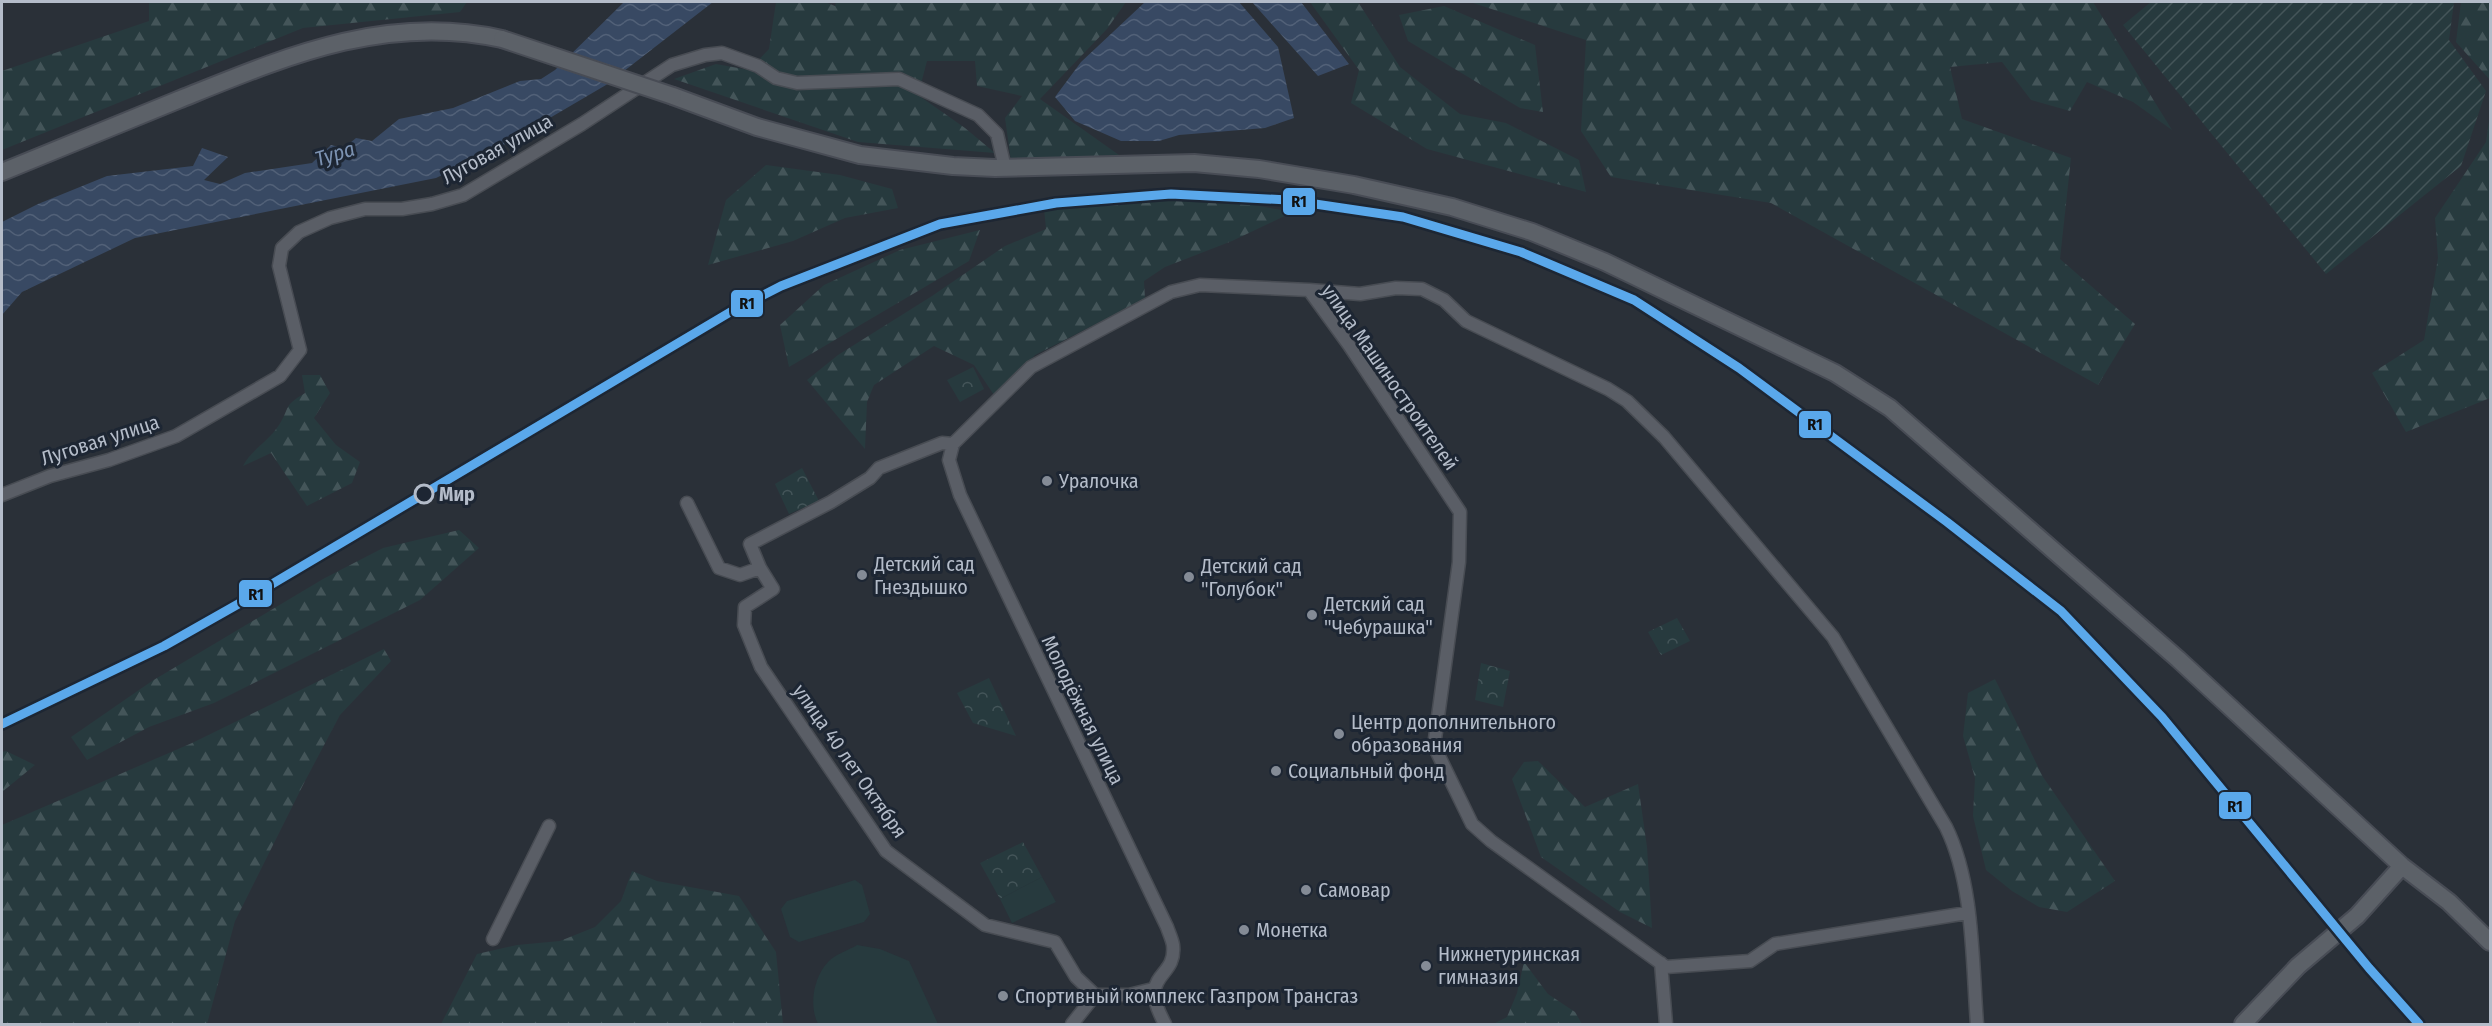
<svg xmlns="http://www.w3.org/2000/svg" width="2492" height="1026" viewBox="0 0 2492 1026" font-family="'Fira Sans Condensed',sans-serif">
	<defs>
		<pattern id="forest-firs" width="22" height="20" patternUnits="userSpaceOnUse" patternTransform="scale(1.5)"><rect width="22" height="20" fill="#273a3e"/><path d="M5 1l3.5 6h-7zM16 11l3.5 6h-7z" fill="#445559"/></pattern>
		<pattern id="park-crowns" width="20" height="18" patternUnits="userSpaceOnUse" patternTransform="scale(1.5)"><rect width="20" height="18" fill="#273a3e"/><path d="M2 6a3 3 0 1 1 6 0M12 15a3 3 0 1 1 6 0" fill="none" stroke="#445559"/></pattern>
		<pattern id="garden-furrows" width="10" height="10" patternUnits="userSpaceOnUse" patternTransform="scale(1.5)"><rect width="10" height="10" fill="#273a3e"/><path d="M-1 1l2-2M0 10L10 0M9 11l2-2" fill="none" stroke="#445559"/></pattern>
		<pattern id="water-waves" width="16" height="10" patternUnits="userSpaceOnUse" patternTransform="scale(1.5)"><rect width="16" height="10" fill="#384963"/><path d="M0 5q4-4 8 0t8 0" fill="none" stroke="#526178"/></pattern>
	</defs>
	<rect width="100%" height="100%" fill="#2a3038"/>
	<path fill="url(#forest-firs)" d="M149,2H467L460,12L303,28L2,150V71L149,21Z
		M776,2H825L835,6L836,2H1126L1107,29L1040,99L1119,155L1011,161L1005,118L1022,96L977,86L975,61H927L918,95L965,128L995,153L858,142L674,79L716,64L749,70L769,49Z
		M1310,2H1358L1400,67L1460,114L1506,123L1579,160L1586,192L1427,149L1351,103L1359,70Z
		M1470,2H2093L2172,130L2133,102L2087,82L2070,111L2031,100L2002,62L1950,67L1962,119L2071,158L2060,259L2135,324L2098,385L1771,203L1611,177L1581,131L1586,40Z
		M2461,2H2490V80L2456,42Z
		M1444,6L1535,45L1543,112L1520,108L1408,41L1399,15Z
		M2490,114V398L2406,432L2372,373L2424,340L2438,258L2435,218L2486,142Z
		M766,165L840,175L892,189L898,208L845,218L793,241L708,265L726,200Z
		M1218,199L1293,212L1232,241L1165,267L1144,281L1145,299L1035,355L996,398L974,365L934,346L874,385L867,402L865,449L807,380L838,355L932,296L1005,246L1046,229L1044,208L1134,201Z
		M980,230L969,261L789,367L780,325L824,285L900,250Z
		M302,375H320L330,393L314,418L336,445L360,462L352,483L307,506L271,453L243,466C252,449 269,441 279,425C291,406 282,407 305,393Z
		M459,530L479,548L420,600L214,703L149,727L87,760L71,737L152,681L323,579L383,548Z
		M384,649L391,661L340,715L304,783L235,921L207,1024H2V825L192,743Z
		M1995,679L2043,777L2115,881L2067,912L2039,907L2012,891L1986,870L1973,816L1975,778L1963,736L1968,693Z
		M6,751L35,765L2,792V752Z
		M1538,761L1585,807L1638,784L1647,847L1652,928L1620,912L1541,857L1512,779L1524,762Z
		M632,871L657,881L739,896L776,952L783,1024H441L477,954L517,945L560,941L595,927L621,901Z
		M1524,962L1548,994L1575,1012L1582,1024H1493L1507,1017L1517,993Z"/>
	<path fill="url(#park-crowns)" d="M973,367L984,389L960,402L947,380Z
		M802,468L819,501L789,514L775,484Z
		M1677,618L1690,641L1661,655L1648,632Z
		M1481,663L1510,671L1503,707L1475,700Z
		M989,678L1016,736L973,723L957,693Z
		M1023,842L1042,877L1000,899L980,863Z"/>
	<path fill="url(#garden-furrows)" d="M2151,2H2454L2449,40L2486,91L2461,166L2326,274L2123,25Z"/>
	<path fill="#273a3e" d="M1042,877L1056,902L1012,923L1000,899Z
		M855,880L862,885L870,914L864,922L799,942L790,937L781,909L787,901Z
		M857,945L880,949L909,961L938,1024H818C809,1006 813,978 828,962C834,955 849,950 857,945Z"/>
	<path fill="url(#water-waves)" d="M624,2H713L606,85L502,146L436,178L135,238L22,292L2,315V222L38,204L107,176L193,166L202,148L228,157L204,180L220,184L245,173L312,163L331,145L344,148L356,138L372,141L399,119L453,108L520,81L541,79L555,70Z
		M1145,2H1239L1278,47L1294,118L1265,128L1179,135L1159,141H1121L1075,121L1055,97L1081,62Z
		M1252,2H1301L1349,64L1318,76Z"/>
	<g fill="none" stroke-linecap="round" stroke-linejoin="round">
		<g stroke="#484c53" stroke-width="15">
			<path id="minor" d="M1309,290L1360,294L1396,288L1422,289L1444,300L1466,321L1608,389L1627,401L1664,437L1833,637L1946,827C1974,884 1972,960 1977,1024
				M953,444L949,460L960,495L1167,927C1169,933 1172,939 1173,945C1177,981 1136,971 1165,1024
				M2,495L50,476L109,460L176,436L280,376L300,350L279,266L282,248L299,232L330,218L365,209H402L432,204L463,195L582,124L672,65L705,55L722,53L758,66L776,78L797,83L899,79L978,115L997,134L1005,168
				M687,503L719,568L740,575L760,568
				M493,939L549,826
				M1661,963L1666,1024
				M1095,995L1076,977L1055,942L985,925L886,851L761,667L744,625L745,607L773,589L760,568L750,544L831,502L870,478L879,468L942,443L953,444L1031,367L1171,292L1200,285L1309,290L1349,345L1460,512L1459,562L1434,746L1472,824L1491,841L1666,967L1750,961L1775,944L1967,913
				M1095,995H1129L1153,989
				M1072,1024L1095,995"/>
		</g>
		<g stroke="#484c55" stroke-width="20">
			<path id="major" d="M673,96L757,127L860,155L953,166L995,168L1194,163L1259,169L1354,185L1452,207L1532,232L1605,262L1835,373L1890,408L2178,659L2402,866L2449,902L2490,942
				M2,172C60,148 119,124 178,100C285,57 385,13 502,39
				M2243,1024L2298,966L2357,916L2402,866"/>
		</g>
		<use href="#minor" stroke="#5a5e66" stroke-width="12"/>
		<use href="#major" stroke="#5c6168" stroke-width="16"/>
		<g stroke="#595d64" stroke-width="5">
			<path id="rail" d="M2,724L164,646L240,603L732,311L781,286L833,265"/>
		</g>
		<use href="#rail" stroke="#1d2633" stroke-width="3" stroke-dasharray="9" stroke-linecap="butt"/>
		<g stroke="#484c55" stroke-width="20" stroke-linecap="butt">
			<path id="major-bridge" d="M502,39L673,96"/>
		</g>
		<use href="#major-bridge" stroke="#5c6168" stroke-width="16"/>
		<g stroke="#1d2633" stroke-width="14">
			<path id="rail-1" d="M2,724L164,646L240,603L732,311L781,286L940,224L1056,203L1171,194L1288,200L1403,217L1521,252L1634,300L1739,368L1947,522L2061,611L2162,717L2369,968L2419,1024"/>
		</g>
		<use href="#rail-1" stroke="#5aa8eb" stroke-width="9"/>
	</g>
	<g fill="#848b96" stroke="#1d2633" stroke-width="2">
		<circle cx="1047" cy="481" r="6"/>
		<circle cx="862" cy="575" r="6"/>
		<circle cx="1189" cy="577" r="6"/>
		<circle cx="1312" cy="615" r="6"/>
		<circle cx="1339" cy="734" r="6"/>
		<circle cx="1276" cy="771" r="6"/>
		<circle cx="1306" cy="890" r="6"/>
		<circle cx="1244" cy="930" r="6"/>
		<circle cx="1426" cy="966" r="6"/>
		<circle cx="1003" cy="996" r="6"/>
	</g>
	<circle fill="#1d2633" stroke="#b4bcc9" stroke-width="3" cx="424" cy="494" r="9"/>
	<g text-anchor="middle" stroke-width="6" stroke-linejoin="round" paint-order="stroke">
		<g font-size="20" fill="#b4bcc9" stroke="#1d2633">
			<text transform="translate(497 149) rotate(-29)" y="7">Луговая улица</text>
			<text transform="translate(1390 377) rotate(55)" y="7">улица Машиностроителей</text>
			<text transform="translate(100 440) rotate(-18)" y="7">Луговая улица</text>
			<text transform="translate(1083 710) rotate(64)" y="7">Молодёжная улица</text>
			<text transform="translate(850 761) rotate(55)" y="7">улица 40 лет Октября</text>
		</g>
		<g font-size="20" fill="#b4bcc9" stroke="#1d2633" text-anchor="start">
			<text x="1059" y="488">Уралочка</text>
			<text x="874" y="571">Детский сад<tspan x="874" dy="23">Гнездышко</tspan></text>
			<text x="1201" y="573">Детский сад<tspan x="1201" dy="23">"Голубок"</tspan></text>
			<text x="1324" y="611">Детский сад<tspan x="1324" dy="23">"Чебурашка"</tspan></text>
			<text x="1351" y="729">Центр дополнительного<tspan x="1351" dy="23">образования</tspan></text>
			<text x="1288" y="778">Социальный фонд</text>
			<text x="1318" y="897">Самовар</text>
			<text x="1256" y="937">Монетка</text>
			<text x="1438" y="961">Нижнетуринская<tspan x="1438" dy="23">гимназия</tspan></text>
			<text x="1015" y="1003">Спортивный комплекс Газпром Трансгаз</text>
		</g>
		<g font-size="20" font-weight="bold" fill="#b4bcc9" stroke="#1d2633" text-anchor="start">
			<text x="439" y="501">Мир</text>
		</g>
		<g font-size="21" font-style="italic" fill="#7c92b1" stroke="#1d2633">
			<text transform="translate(335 154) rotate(-17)" y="7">Тура</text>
		</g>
	</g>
	<g stroke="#1d2633" stroke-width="2">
		<rect x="1282" y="187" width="34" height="29" rx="6" fill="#5aa8eb"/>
		<rect x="730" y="289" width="34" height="29" rx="6" fill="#5aa8eb"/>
		<rect x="1798" y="410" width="34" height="29" rx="6" fill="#5aa8eb"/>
		<rect x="238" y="579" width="35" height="29" rx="6" fill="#5aa8eb"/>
		<rect x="2218" y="791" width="34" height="29" rx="6" fill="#5aa8eb"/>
	</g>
	<g font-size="16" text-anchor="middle" font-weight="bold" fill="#111">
		<text x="1299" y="207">R1</text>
		<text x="747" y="309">R1</text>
		<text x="1815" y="430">R1</text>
		<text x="256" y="600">R1</text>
		<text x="2235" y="812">R1</text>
	</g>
	<rect width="2492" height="1026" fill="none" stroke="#b4bcc9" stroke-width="6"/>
</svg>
